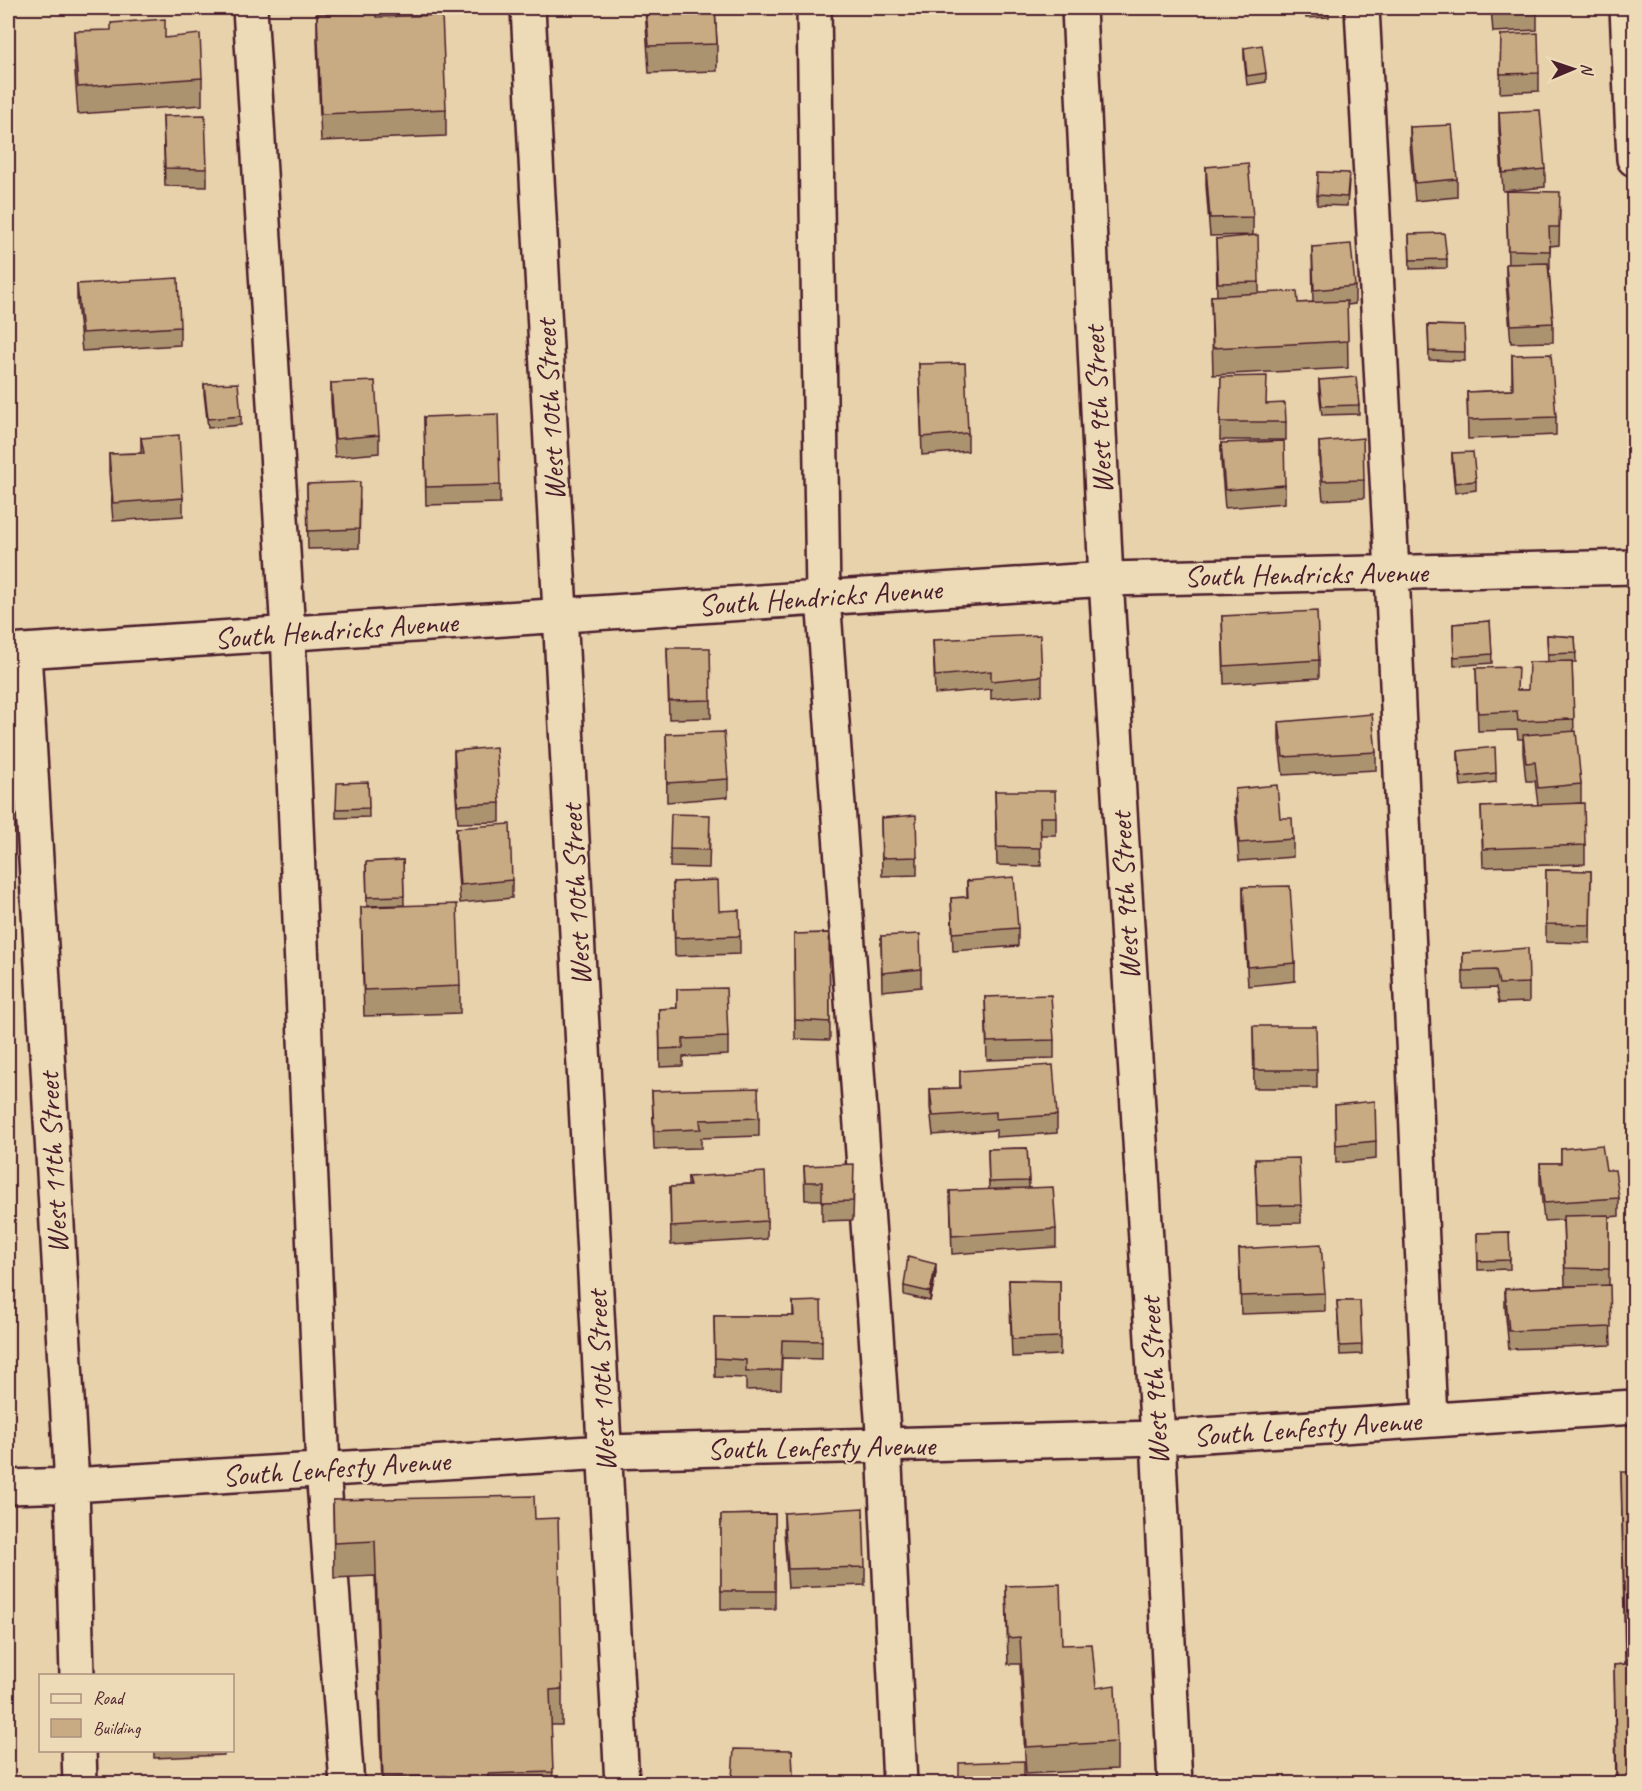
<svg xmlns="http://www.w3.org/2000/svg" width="1642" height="1791" viewBox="0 0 1642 1791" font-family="Caveat,sans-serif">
	<rect width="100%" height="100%" fill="#e7d2ab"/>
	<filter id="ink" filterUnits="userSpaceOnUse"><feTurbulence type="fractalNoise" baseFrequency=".0167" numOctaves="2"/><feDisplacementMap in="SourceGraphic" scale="12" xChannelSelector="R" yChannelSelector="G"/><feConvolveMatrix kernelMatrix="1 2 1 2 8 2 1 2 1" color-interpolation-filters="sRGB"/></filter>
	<g filter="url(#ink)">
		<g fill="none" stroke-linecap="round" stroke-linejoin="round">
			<g stroke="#4a1f2b" stroke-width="38">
				<path id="minor" d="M250,8L288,633L323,1469L347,1784
					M528,8L622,1784
					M814,8L823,597L884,1445L900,1784
					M1079,8L1106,579L1158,1438L1175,1784
					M1362,8L1392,572L1430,1420
					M1627,8L1634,159
					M24,651L72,1485L77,1676
					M8,652L1106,579L1634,567
					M8,1487L72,1485L605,1452L1158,1438L1634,1407
					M79,1750L80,1784"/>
			</g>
			<use href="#minor" stroke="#eddab7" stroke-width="33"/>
		</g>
		<path fill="#ac9370" stroke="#4a1f2b" stroke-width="1.5" d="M645,8H715L717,44V71L649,73Z
			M1305,8H1329V17L1306,18Z
			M1412,8H1450V13L1413,14Z
			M1491,8H1537V30L1493,32Z
			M317,14L376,17L446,109V136L321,141L317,41Z
			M74,31L202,78V105L78,114L74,58Z
			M1501,35L1539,73V91L1500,93Z
			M1244,48L1266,73V82L1247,85L1244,57Z
			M1499,112L1545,169V187L1503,191L1499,130Z
			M163,116L207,169V187L165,186Z
			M1410,127L1457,179V197L1415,201L1410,145Z
			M1206,167L1253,217V235L1210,236L1206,185Z
			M1349,182L1347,206L1317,205V195Z
			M1506,191L1560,210L1559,245L1550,246V269H1549L1553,323V342L1511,343L1506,282V264H1508Z
			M1409,234L1447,259V268L1410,269Z
			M1216,239L1259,282V293L1298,303L1313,302L1312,247L1355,286V304L1347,305L1348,368L1213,375L1211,296H1217Z
			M77,284L180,327V345L82,351L77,302Z
			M1428,325L1464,326L1465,361L1429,360Z
			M1512,355L1556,417V435L1468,439L1467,392L1512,390Z
			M919,364L968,433V451L922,455Z
			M1221,377L1267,404L1286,422V440H1220Z
			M1319,380L1359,405V414L1322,415L1319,390Z
			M331,383L379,435V453L335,457L331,401Z
			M204,384L241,416V425L208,428L204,393Z
			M424,417L500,485V503L426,505Z
			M141,438L183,498V516L113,521L109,472V454L141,453Z
			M1319,442L1364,480V498L1323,500L1319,460Z
			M1221,443L1285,485V503L1225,508L1221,461Z
			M1452,453L1476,481V490L1455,493L1452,462Z
			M307,484L360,500L359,548L308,549Z
			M1222,616L1319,660V678L1224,684Z
			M1490,621L1492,663L1454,666L1453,624Z
			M1547,635L1575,637L1576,662H1572L1574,731L1581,784V803L1570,804L1585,845V864L1483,867L1481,807L1538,805L1535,781H1526L1523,753V739H1518L1517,730L1478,731L1476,668L1518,690H1528L1548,661Z
			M933,640L1042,676V695L991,699V689L935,694Z
			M667,648L711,700V718L669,719Z
			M1279,722L1376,752V770L1283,775L1279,741Z
			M666,734L728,779V797L667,802Z
			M454,751L500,803V822L458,823L454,769Z
			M1458,751L1496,773V782L1461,786L1458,760Z
			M368,782L369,817L336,818V809Z
			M1235,789L1280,818L1293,839V857L1239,861L1235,808Z
			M995,791L1056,817V835H1040L1041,866L997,865Z
			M881,818L917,857V875L882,876Z
			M456,828L512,880V898L460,903L456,847Z
			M710,833L709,868L670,867V849Z
			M403,860L404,905L367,906L366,862Z
			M1546,870L1591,871L1590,943L1546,942Z
			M967,881L1018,928V946L953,951L951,898L967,897Z
			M673,882L719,911L740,936V954L675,956Z
			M1243,887L1295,963V981L1248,986L1243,906Z
			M361,907L460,986V1013L364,1016Z
			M829,933L830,1040L795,1039L794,934Z
			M881,936L921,969V987L882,991Z
			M1463,953L1529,983V1002L1499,1003L1496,988L1463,989Z
			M677,989L728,1037V1055L683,1057V1066L660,1067L659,1009L677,1008Z
			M985,997L1054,1040V1058L987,1060Z
			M1253,1026L1317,1070V1088H1254Z
			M960,1071L1057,1115V1133L996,1137V1130L933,1135L930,1107V1089L960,1088Z
			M652,1091L759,1118V1136L701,1138V1148L654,1149Z
			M1335,1105L1376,1141V1159L1336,1163Z
			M1027,1148L1029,1188L1056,1229V1247L952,1254L950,1191L989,1190L988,1149Z
			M1561,1149L1606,1170L1619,1198V1216L1609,1217V1285L1611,1345L1509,1349L1505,1307V1289L1576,1286H1565L1563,1220L1544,1221L1540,1182V1163H1561Z
			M1255,1159L1301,1205V1223L1257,1224Z
			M804,1166L854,1182L853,1220L822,1221V1200H805Z
			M688,1177L767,1221V1239L671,1245L670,1187L688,1186Z
			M1509,1232L1510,1269L1478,1270L1477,1233Z
			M1239,1249L1325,1293V1311L1241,1314Z
			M936,1273L930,1301L904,1295V1286Z
			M1009,1280L1060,1281V1355L1012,1357Z
			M1337,1301H1360L1362,1354L1340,1355Z
			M793,1302L822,1341V1359L782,1358L781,1389L746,1390V1378L715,1377L714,1316H793Z
			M1621,1472L1635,1784H1616L1614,1665L1625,1664Z
			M333,1500L535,1519L562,1689V1725H551L553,1784H382L375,1576L334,1578Z
			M784,1513L865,1567V1585L788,1588L784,1531Z
			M775,1514V1609H721V1515Z
			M1006,1586L1062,1645L1117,1742V1769L1026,1774L1020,1664H1008Z
			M154,1750H224V1755L154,1758Z
			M792,1750L793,1784H723L732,1778Z"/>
		<path fill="#8c785b" stroke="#4a1f2b" stroke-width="1.5" d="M936,1264V1273L930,1301V1292Z"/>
		<path fill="#c8ab82" stroke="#4a1f2b" stroke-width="1.5" d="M646,8H715L717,44L649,46Z
			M1493,8H1537V12L1493,14Z
			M376,11V17L442,15L446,109L321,114L317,14Z
			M165,19V38L200,34L202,78L78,87L74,31L111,30V23Z
			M1538,33L1539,73L1500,74L1501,35Z
			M1262,45L1266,73L1247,76L1244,48Z
			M1540,110L1545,169L1503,173L1499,112Z
			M205,115L207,169L165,168L163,116Z
			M1452,125L1457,179L1415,183L1410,127Z
			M1248,163L1253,217L1210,218L1206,167Z
			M1318,172L1349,173L1347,197L1317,195Z
			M1506,191L1560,192L1559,227H1549L1550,251L1508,250Z
			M1444,233L1447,259L1410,260L1409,234Z
			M1258,235L1259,282L1218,283L1216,239Z
			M1351,244L1355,286L1314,290L1312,247Z
			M1548,263L1553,323L1511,325L1506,264Z
			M178,278L180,327L82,333L77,284Z
			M1297,291L1298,303L1347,301L1348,341L1213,348L1211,296Z
			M1428,325L1464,326L1465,352L1429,351Z
			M1551,354L1556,417L1468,420L1467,392L1513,390L1512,355Z
			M965,363L968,433L922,437L919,364Z
			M1267,376L1266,404L1285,403L1286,422H1220L1221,377Z
			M1356,377L1359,405L1322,406L1319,380Z
			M375,381L379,435L335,439L331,383Z
			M238,383L241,416L208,419L204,384Z
			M498,414L500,485L426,487L424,417Z
			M179,435L183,498L113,503L109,454L144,453L141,438Z
			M1363,438L1364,480L1323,481L1319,442Z
			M1284,441L1285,485L1225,490L1221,443Z
			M1473,452L1476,481L1455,483L1452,453Z
			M360,482L359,529L308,531L307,484Z
			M1317,611L1319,660L1224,666L1222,616Z
			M1490,621L1492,654L1454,657L1453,624Z
			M1040,635L1042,676L991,681V671L935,676L933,640Z
			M1547,635L1575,637L1576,653L1548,654Z
			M667,648H710L711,700L669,701Z
			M1572,661L1574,719L1518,721L1517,711L1478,713L1476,668L1518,667L1517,690H1528L1529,662Z
			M1372,714L1376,752L1283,757L1279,722Z
			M1576,731L1581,784L1538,788L1535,762L1526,763L1523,735Z
			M724,732L728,779L667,783L666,734Z
			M496,747L500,803L458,805L454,751Z
			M1495,747L1496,773L1461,777L1458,751Z
			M368,782L369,808L336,809L337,783Z
			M1277,785L1280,818H1292L1293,839L1239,843L1235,789Z
			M995,791H1055L1056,817H1040L1041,848L997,847Z
			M1584,803L1585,845L1483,849L1481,807Z
			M671,814L710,815L709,850L670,849Z
			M916,815L917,857L882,858L881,818Z
			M510,824L512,880L460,885L456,828Z
			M403,860L404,896L367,897L366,862Z
			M1546,870L1591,871L1590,925L1546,924Z
			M1014,877L1018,928L953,933L951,898L968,897L967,881Z
			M718,880L719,911L739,910L740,936L675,938L673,882Z
			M1290,886L1295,963L1248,967L1243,887Z
			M457,904L460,986L364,990L361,907Z
			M829,933L830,1022L795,1020L794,934Z
			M920,934L921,969L882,973L881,936Z
			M1528,948L1529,983L1499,984L1496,970L1463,971V953Z
			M726,988L728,1037L683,1039V1048L660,1049L659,1009L677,1008V989Z
			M1051,995L1054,1040L987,1042L985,997Z
			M1253,1026H1316L1317,1070H1254Z
			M1053,1065L1057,1115L996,1119V1112L933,1116L930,1089L960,1088V1071Z
			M758,1088L759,1118L700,1120L701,1129L654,1131L652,1091Z
			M1375,1101L1376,1141L1336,1145L1335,1105Z
			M1602,1145L1606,1170H1615L1619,1198L1544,1203L1540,1163H1561V1149Z
			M1027,1148L1029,1181L989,1182L988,1149Z
			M1299,1158L1301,1205L1257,1206L1255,1159Z
			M854,1164L853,1201L822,1202V1182H805L804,1166Z
			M765,1172L767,1221L671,1227L670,1187L690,1186L688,1177Z
			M1053,1187L1056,1229L952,1236L950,1191Z
			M1609,1215V1269L1565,1268L1563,1216Z
			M1509,1232L1510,1260L1478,1261L1477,1233Z
			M1321,1244L1325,1293L1241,1296L1239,1249Z
			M908,1257L936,1264L930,1292L904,1286Z
			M1009,1280L1060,1281V1337L1012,1339Z
			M1610,1285L1611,1327L1509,1331L1505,1289Z
			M821,1301L822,1341L782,1340L781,1370L746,1372V1360L715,1358L714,1316H794L793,1302Z
			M1337,1301H1360L1362,1345L1340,1346Z
			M1621,1472H1635V1784H1617L1614,1665L1626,1664Z
			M534,1496L535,1519L558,1518L562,1689L550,1690L553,1772L488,1774V1784H446V1776L383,1778L375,1541L334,1543L333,1500Z
			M863,1508L865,1567L788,1569L784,1513Z
			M775,1514V1591H721V1515Z
			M1060,1584L1062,1645L1092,1644L1096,1688L1115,1685L1117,1742L1026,1747L1020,1637L1008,1638L1006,1586Z
			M734,1749L792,1750L793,1780L782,1781V1784H723V1778H732Z
			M1024,1761V1784H959V1763Z"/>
	</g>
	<g text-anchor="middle" stroke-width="4.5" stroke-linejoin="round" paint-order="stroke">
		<g font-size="30" fill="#4a1f2b" stroke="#eddab7">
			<text transform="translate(550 410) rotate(-93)" y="10">West 10th Street</text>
			<text transform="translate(1098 410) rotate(-93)" y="10">West 9th Street</text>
			<text transform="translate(1306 574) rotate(-1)" y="10">South Hendricks Avenue</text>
			<text transform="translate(820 597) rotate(-4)" y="10">South Hendricks Avenue</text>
			<text transform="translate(336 630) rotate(-4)" y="10">South Hendricks Avenue</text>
			<text transform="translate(576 895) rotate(-93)" y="10">West 10th Street</text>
			<text transform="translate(1125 896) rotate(-93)" y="10">West 9th Street</text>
			<text transform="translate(53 1163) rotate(-93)" y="10">West 11th Street</text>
			<text transform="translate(601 1381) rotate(-93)" y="10">West 10th Street</text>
			<text transform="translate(1154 1381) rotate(-93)" y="10">West 9th Street</text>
			<text transform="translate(1307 1428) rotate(-4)" y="10">South Lenfesty Avenue</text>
			<text transform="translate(821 1447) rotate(-1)" y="10">South Lenfesty Avenue</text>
			<text transform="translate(336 1468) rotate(-4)" y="10">South Lenfesty Avenue</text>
		</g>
	</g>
	<rect width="1642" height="1791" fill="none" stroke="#eddab7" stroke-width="30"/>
	<rect x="15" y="15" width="1612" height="1761" fill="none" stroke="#4a1f2b" stroke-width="2" filter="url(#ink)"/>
	<rect x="39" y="1674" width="195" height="78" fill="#eddab7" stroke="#ac8f7f" stroke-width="1.5"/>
	<rect x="51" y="1694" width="30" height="9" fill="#eddab7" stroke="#ac8f7f" stroke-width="1.5"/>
	<text x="93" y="1704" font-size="18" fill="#4a1f2b">Road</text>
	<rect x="51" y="1719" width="30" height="18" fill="#c8ab82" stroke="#ac8f7f" stroke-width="1.5"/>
	<text x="93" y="1734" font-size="18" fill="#4a1f2b">Building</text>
	<g transform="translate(1573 69) rotate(88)" stroke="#eddab7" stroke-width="4.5" paint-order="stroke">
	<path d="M0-4.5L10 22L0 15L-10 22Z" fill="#4a1f2b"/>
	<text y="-9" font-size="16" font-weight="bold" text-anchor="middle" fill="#4a1f2b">N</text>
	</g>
</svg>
